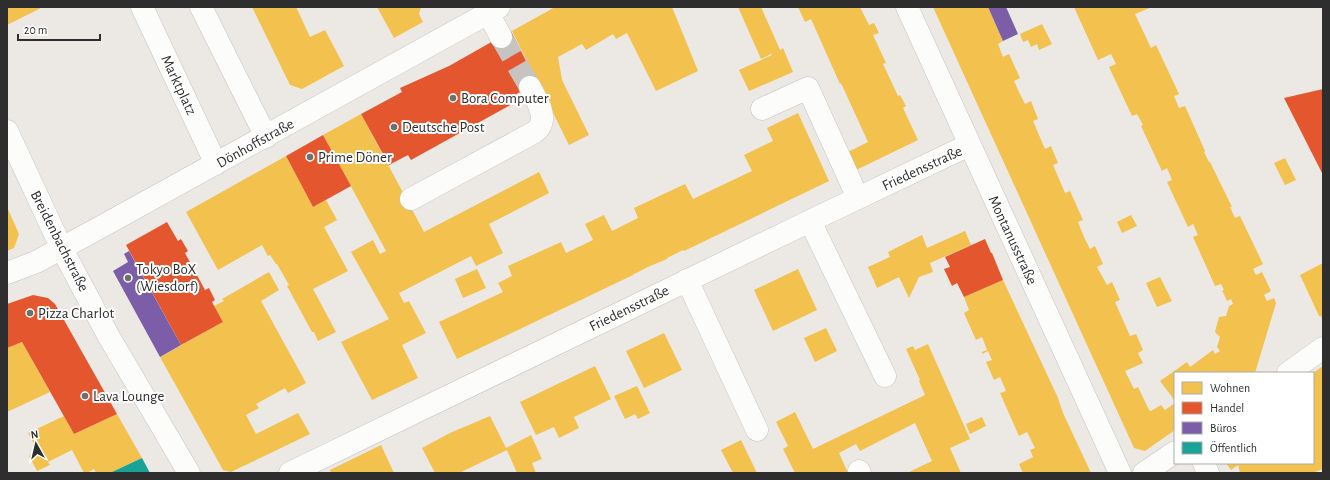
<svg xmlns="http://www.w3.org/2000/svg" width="1330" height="480" viewBox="0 0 1330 480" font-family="'Alegreya Sans',sans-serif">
	<rect width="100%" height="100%" fill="#ece8e4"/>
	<path fill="#f2c14e" d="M7,7H43L7,25Z
		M252,7H296L310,37L325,30L344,66L302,89L290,85Z
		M377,7H421L419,14L423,22L394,38Z
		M555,7H672L698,71L656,91L627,33L616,39L613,34L586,50L582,44L558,57L562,80L589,135L569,145L512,31Z
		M738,7H761L780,50L783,48L793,72L749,91L739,70L772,55L771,54L761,59Z
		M798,7H860L869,25L874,23L879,33L873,35L886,63L883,64L898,96L900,95L906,106L903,108L918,140L852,172L844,154L868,142L841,83L840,84L811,19L805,22Z
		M933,7H988L1003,41L998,44L1003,57L1009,54L1020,78L1014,81L1019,92L1025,104L1031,101L1038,119L1033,121L1045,149L1051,146L1058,163L1053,165L1065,193L1070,191L1083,220L1078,222L1084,237L1090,249L1095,246L1103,264L1097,267L1107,285L1112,282L1120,300L1115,302L1130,336L1136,334L1143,350L1138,353L1143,363L1125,371L1134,389L1138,387L1149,410L1151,411L1161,405L1165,410L1175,403V430L1145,451L1134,448Z
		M1074,7H1152L1135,14L1151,48L1156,45L1179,94L1174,96L1179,108L1185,106L1205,151L1204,152L1209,162H1210L1232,207H1230L1235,218L1240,216L1263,264L1253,269L1256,275L1262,272L1271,291L1264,295L1267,301L1274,298L1276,303L1255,373H1175V401L1160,381L1187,362L1190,367L1213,350L1215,354L1220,351L1217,347L1220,337L1215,332L1219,317L1226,316L1229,306L1233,304L1231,299L1227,301L1222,290H1224L1221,284L1215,286L1193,237L1198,235L1193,224L1188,227L1167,182L1172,180L1167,168L1162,171L1141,126L1143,125L1137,114L1132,116L1109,67L1116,64L1111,54L1098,60Z
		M1042,24L1052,44L1039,50L1037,44L1031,47L1028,40L1023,42L1020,34Z
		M798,113L829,181L684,251L683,250L667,258V259L650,266L634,274L633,275L457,359L439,322L503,292L498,283L512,276L508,266L561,242L566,253L593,240L585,224L604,215L612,231L638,218L634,208L685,184L693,199L752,171L744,155L773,141L767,128Z
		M361,114L424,232L539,172L549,193L489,224L503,253L476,266L471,256L399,293L404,303L409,301L426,333L402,345L418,378L372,400L341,342L389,319L351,252L373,240L380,254L386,251L323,135Z
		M286,156L313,207L326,200L337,220L324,227L348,271L313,289L336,332L318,341L314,332H312L287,286L289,285L277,264H276L270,255L268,256L262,245L218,270L186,212Z
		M1285,158L1296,180L1285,185L1274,163Z
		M7,207L19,234L14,248L7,251Z
		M1131,215L1137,226L1122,233L1117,222Z
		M965,231L971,245L930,263L933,272L919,277L909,298L899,277L877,288L868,267L890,257L888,252L922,235L927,248Z
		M1323,263V321L1321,316H1319L1300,275Z
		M477,269L486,288L463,298L455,279Z
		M798,269L817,310L773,331L754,290Z
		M269,272L279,290L261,301L306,383L288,393L285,388L256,404L259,408L246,415L256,434L298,413L310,434L231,472L223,470L160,357L223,322L214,306L224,301L222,299Z
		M1160,277L1172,301L1157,307L1146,283Z
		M1003,280L1058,398L1063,413L1091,473H1023L1019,464L1033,457L1030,450L1035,448L1027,432L1019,436L1000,393L1006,391L1000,377L994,380L986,362L992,360L988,351L982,354V352L987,350L982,337L976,340L964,313L969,310L964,297Z
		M826,328L837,351L815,362L804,338Z
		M664,333L682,370L644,388L626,351Z
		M22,342L50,392L7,412V348Z
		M928,344L970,439L950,448L961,473H907L932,461L915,423L860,451L856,444L839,453L848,473H795L783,449L788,446L776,422L795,412L813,449L925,395L919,381L920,380L906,349L913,346L915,350Z
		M595,366L611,399L574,417L579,428L559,438L554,427L536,435L520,402Z
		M1323,366V469L1312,473H1240L1238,465L1231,470L1226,463H1313V373Z
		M637,386L650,413L638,419L635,414L625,419L614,396Z
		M117,414L142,458L110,473H96L94,469L87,473H84L72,450L48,462L50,465L37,471L29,456L38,451L28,433L64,416L74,434Z
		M490,416L506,448L531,435L542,459L532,463L536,473H517L507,450L459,473H435L422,448L450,433Z
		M982,417L986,426L970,434L966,424Z
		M741,440L757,473H733L721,450Z
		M381,445L394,473H331L330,470Z"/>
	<path fill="#e4572e" d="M511,31L537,83L511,97L514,103L411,160L408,155L389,165L361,114L402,92L400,88L449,66Z
		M1323,89V175L1284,98Z
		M323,135L351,186L313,207L286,156Z
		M167,222L178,241L181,239L188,251L185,253L205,290L209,288L215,300L212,302L223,322L181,345L126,245Z
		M985,239L991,253H992L1003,280L964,297L957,283L952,286L944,269L950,267L945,257Z
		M33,295L48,298L55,304L117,414L74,434L22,342L7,348V304Z"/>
	<path fill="#7b5ea7" d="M988,7H1006L1018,34L1003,41Z
		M129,251L181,345L160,357L113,271L128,262L124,254Z"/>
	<path fill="#17a398" d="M142,458L150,473H113L112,472Z"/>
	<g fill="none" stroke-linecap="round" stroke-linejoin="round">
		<path stroke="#c6c3c0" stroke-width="22" stroke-dasharray="22 11" stroke-linecap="butt" d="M501,37L530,87"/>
		<g stroke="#c5c4c5" stroke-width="23">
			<path id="minor" d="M142,7L216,164
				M201,7L266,137
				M907,7L1120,473
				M488,13L501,37
				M762,109L808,88L858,198
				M7,131L62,249L109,337L189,473
				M411,199L533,133C536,131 539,129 540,126C547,114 535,98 530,87
				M810,221L885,376
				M7,273L36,262L88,234L499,7
				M687,280L757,430
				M1288,373L1323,348
				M1204,463L1208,473
				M859,471L860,473
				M290,473L810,221L969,145
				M1144,473L1175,452"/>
		</g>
		<use href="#minor" stroke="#fcfcfb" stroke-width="22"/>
	</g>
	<g fill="#706f6e" stroke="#fff" stroke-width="1.5">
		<circle cx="453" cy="98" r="4"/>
		<circle cx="394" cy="127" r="4"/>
		<circle cx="310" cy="157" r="4"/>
		<circle cx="128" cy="278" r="4"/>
		<circle cx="30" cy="313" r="4"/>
		<circle cx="85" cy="396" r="4"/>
	</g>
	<g text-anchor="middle" stroke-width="4" stroke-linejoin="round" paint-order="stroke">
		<g font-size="15" fill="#2e2e2e" stroke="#fff">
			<text transform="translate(179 85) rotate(65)" y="5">Marktplatz</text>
			<text transform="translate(255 143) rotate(-29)" y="5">Dönhoffstraße</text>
			<text transform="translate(922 168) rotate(-25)" y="5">Friedensstraße</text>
			<text transform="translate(1013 240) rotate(65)" y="5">Montanusstraße</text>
			<text transform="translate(60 241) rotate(63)" y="5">Breidenbachstraße</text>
			<text transform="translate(629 308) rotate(-26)" y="5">Friedensstraße</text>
		</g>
		<g font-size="15" fill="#2e2e2e" stroke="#fff" text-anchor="start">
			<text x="461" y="103">Bora Computer</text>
			<text x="402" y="132">Deutsche Post</text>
			<text x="318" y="162">Prime Döner</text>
			<text x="136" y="274">Tokyo BoX<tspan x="136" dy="17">(Wiesdorf)</tspan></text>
			<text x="38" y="318">Pizza Charlot</text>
			<text x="93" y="401">Lava Lounge</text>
		</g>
	</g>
	<rect width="1330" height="480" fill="none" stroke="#2e2e2e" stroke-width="16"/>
	<rect x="1174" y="372" width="140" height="92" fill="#ffffff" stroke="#ababab"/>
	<rect x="1182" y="382" width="20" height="12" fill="#f2c14e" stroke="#ababab"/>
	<text x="1210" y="392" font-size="12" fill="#2e2e2e">Wohnen</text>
	<rect x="1182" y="402" width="20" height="12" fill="#e4572e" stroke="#ababab"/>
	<text x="1210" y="412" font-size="12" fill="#2e2e2e">Handel</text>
	<rect x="1182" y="422" width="20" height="12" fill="#7b5ea7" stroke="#ababab"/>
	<text x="1210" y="432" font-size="12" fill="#2e2e2e">Büros</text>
	<rect x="1182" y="442" width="20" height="12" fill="#17a398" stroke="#ababab"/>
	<text x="1210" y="452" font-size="12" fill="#2e2e2e">Öffentlich</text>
	<g transform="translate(36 444) rotate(352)" stroke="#ffffff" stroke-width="3" paint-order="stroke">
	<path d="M0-3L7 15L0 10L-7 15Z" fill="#2e2e2e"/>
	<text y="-6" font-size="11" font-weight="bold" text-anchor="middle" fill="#2e2e2e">N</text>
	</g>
	<path d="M18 34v6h82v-6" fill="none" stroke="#2e2e2e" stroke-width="2"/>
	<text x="24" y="34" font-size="12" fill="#2e2e2e" stroke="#ffffff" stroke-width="3" paint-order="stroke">20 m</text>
</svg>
